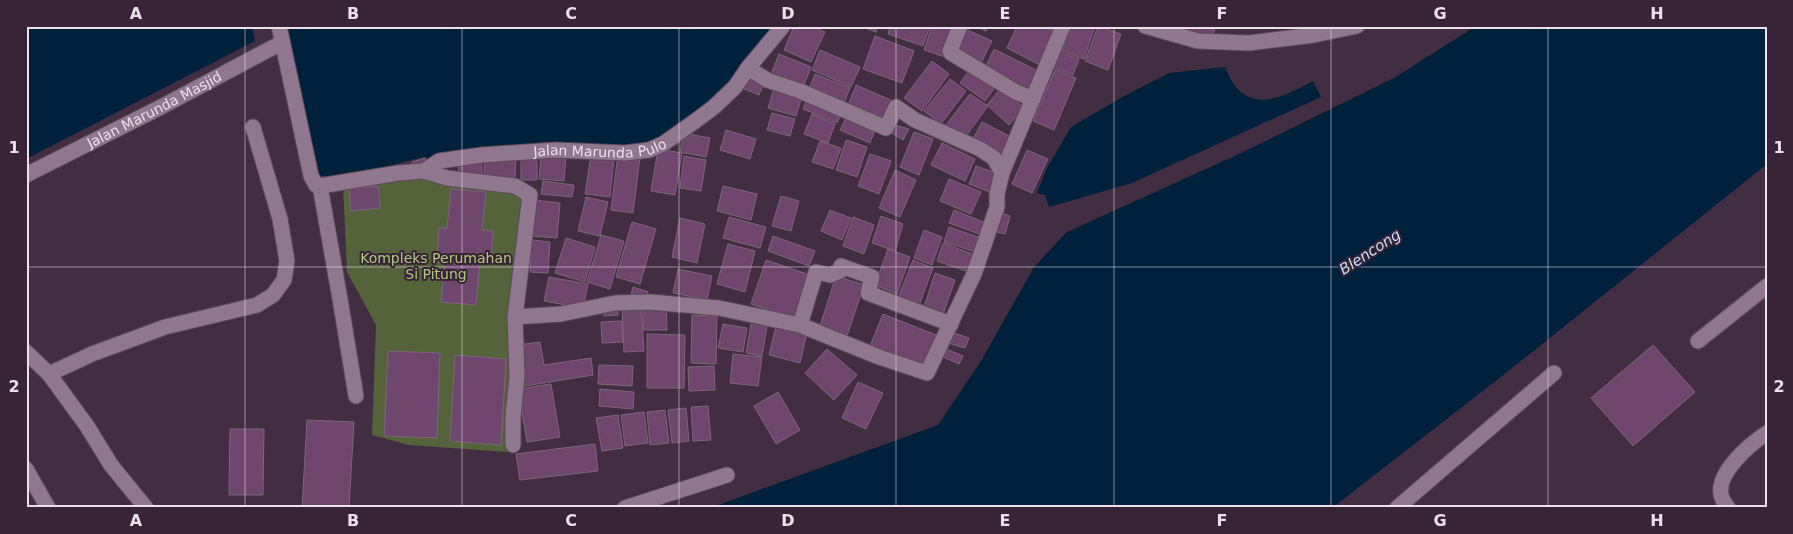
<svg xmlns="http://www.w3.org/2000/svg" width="1793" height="534" viewBox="0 0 1793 534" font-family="'DejaVu Sans',sans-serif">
	<rect width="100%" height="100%" fill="#432d42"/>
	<path fill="#54633a" d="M426,179L512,190L524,195L515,377L507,452L409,445L372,435L376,325L347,272L343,186Z"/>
	<path fill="#00213b" d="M26,26H252L255,41L26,159Z
		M286,26H775L726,87L686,121L653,146L580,149L562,141L555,148L430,159L425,157L406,161L362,176H316Z
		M1476,26H1767V164L1502,376L1332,508H710L938,425L981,361L1034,267L1067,232L1241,153L1394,78Z
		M1225,67C1228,73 1231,82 1236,87C1258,113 1290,93 1313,81L1321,97L1132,183L1049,207L1045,195L1037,193L1047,168L1071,127L1124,96L1169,73Z"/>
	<path fill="#6f466d" stroke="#7d657c" d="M794,26H813L825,32L811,62L784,50Z
		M860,26H878L876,32Z
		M890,26H930L923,46L888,34Z
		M932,26H956L945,57L924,50Z
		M975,26H988L986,31Z
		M1017,26H1044L1054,31L1038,64L1007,48Z
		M1071,26H1095L1084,59L1062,51Z
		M1098,26L1121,34L1108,70L1085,61Z
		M1181,26H1216L1211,40L1180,28Z
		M963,28L992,41L980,65L952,51Z
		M875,36L914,51L902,83L863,69Z
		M994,49L1040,72L1029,93L984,70Z
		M820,50L860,67L851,87L812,70Z
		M1060,52L1079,59L1073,75L1054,68Z
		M779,54L811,67L802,90L770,77Z
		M932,61L949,74L922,111L904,98Z
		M971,68L996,86L985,101L960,83Z
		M1055,70L1076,78L1054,130L1033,121Z
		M815,74L850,88L842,108L807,94Z
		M747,76L764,82L759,95L742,88Z
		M950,79L966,91L941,124L924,111Z
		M775,85L803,93L796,116L768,108Z
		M856,85L893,101L883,123L847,108Z
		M1001,88L1024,108L1009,125L987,105Z
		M970,94L988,106L964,139L946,125Z
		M808,96L843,110L837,123L803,109Z
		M772,113L795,119L790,136L767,130Z
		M812,114L835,124L828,143L804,134Z
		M846,118L875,130L870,143L840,130Z
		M982,122L1015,139L1004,160L971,143Z
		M895,125L909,129L903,140L890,132Z
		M726,130L756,139L750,159L720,150Z
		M914,132L933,139L919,175L900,167Z
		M683,133L710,138L706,157L680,152Z
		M846,140L867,147L857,177L836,170Z
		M820,141L841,148L833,169L812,162Z
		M942,143L975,159L965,181L931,165Z
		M658,149L682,153L675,195L651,191Z
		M1027,150L1048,159L1032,193L1012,184Z
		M541,154L566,156L564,181L539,179Z
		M618,154L640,157L633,213L611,210Z
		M870,154L891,161L879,194L858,186Z
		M485,155L516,158L515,178L484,175Z
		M591,155L614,158L610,197L585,194Z
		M482,156V175L458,174L459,162Z
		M684,156L706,160L701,191L680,188Z
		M521,157H537V180H521Z
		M425,158L427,166L414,170L412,162Z
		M976,166L999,174L992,193L969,184Z
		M895,170L916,180L900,217L879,208Z
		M949,179L981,192L971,214L940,201Z
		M543,181L574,185L572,197L541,194Z
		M378,186L380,208L351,211L349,189Z
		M723,186L757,194L751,220L717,211Z
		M451,189L486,192L482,230L493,231L491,263H480L476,305L441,302L445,260H437L439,228H447Z
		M781,196L799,201L791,231L772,226Z
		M586,197L608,202L600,236L578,231Z
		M534,200L560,203L557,238L531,236Z
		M830,210L851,218L842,240L821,231Z
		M954,210L986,223L982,235L949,223Z
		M999,212L1010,216L1005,234L993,231Z
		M881,216L903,224L895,251L872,243Z
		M729,217L766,227L760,248L723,238Z
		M853,217L874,225L864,254L843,246Z
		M680,218L705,224L697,263L672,257Z
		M632,222L656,229L640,284L616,277Z
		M949,227L981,238L976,252L944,242Z
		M924,230L942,237L932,265L914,258Z
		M601,235L624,241L610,289L587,282Z
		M773,236L815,251L809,266L768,251Z
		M566,238L595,247L585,282L555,273Z
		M532,240L550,242L548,273L530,272Z
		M943,243L975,255L969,272L937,261Z
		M728,244L755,251L745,292L717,284Z
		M888,249L910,257L897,294L875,285Z
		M766,260L810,275L795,319L751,304Z
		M913,260L933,268L918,308L897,300Z
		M678,269L712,276L707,300L673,293Z
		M935,273L955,280L943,314L924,307Z
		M836,276L864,285L847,336L820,326Z
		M549,277L588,284L583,308L544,301Z
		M633,287L648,292L646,299L631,295Z
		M618,307V315L604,316L603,308Z
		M641,307L644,351L624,352L622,308Z
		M643,307H666L667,330H643Z
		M883,314L936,335L923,366L870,346Z
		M692,315L717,316L716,364L691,363Z
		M752,318L768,321L762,356L746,353Z
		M622,321L623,342L602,343L601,322Z
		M723,324L747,328L743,352L718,348Z
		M776,326L807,333L800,363L769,355Z
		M951,332L969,338L965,348L948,343Z
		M647,334L685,335L684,388H647Z
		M540,342L544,365L591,358L593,375L525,386L518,345Z
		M1653,345L1695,392L1633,446L1591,398Z
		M827,349L857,375L834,400L805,373Z
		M946,349L963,356L959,364L943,357Z
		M388,351L440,353L437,438L384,436Z
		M733,354L762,357L758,386L730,383Z
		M455,355L506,359L501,445L450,441Z
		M599,365L633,366L632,386L598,384Z
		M714,366L715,390L689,391L688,367Z
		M858,382L883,393L866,429L842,418Z
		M551,384L560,437L527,442L518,389Z
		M600,389L634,392L633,409L599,406Z
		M778,392L800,430L776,444L754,406Z
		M708,406L711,440L693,441L691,407Z
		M686,408L689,441L672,443L668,410Z
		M665,410L669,443L650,445L647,412Z
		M644,412L648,443L625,446L621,415Z
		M618,415L623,448L602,451L596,418Z
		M307,420L354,422L349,508H302Z
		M230,429H264L263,495H229Z
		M595,444L598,471L520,480L516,454Z"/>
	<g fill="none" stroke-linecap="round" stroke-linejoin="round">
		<g stroke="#5c4a5b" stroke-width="17">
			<g id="minor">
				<path d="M279,26L311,176L316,185L320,186L398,173L424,171L447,178L515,186L530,195L515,317L561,314L615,303L650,302L719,308L800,325L879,357L927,373L974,274L997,207V194L1002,173L1063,26"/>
				<path d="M960,26L950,51L951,53L1016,92L1033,99"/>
				<path d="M1145,26L1198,41L1249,43L1314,35L1357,26"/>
				<path d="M748,68L767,80L800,91L886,128L896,107L915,120L980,149L994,158L1002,173"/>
				<path id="s1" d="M424,171L439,161L482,155L555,150L625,153L649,150L663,144L694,122L714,107L735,87L748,68L783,26"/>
				<path id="s2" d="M26,175L161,107L281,43"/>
				<path d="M320,186L340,299L356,396"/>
				<path d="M800,325L816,272L830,275L840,271L841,266L872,277L868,293L951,324"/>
				<path d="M1698,341L1767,286"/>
				<path d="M26,352L49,374L87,426L111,465L146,508"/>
				<path d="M49,374L92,354L165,327L257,305L273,295L284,280L287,261L280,219L253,127"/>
				<path d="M513,445V417L517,376L515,317"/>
				<path d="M26,469L48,508"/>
				<path d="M625,508L727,475"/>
				<path d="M1397,508L1554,373"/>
				<path d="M1728,508C1726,505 1723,501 1722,498C1713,475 1750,444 1767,433"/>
			</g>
		</g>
		<use href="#minor" stroke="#90768e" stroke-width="15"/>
	</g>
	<path fill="none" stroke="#eedfec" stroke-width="1" stroke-opacity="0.55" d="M245,26V508M462,26V508M679,26V508M896,26V508M1114,26V508M1331,26V508M1548,26V508M26,267H1767"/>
	<g text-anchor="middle" stroke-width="4" stroke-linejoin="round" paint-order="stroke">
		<g font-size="14" fill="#eedfec" stroke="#392337">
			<text dy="5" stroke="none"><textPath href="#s2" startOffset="144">Jalan Marunda Masjid</textPath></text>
			<text dy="5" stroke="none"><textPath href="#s1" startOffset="180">Jalan Marunda Pulo</textPath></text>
		</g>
		<g font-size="14" fill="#aecb7b" stroke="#392337">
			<text x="436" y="263">Kompleks Perumahan<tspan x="436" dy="16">Si Pitung</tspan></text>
		</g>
		<g font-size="15" font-style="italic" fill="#c2def6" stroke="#392337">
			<text transform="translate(1370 252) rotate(-33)" y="5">Blencong</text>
		</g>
	</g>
	<rect width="1793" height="534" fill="none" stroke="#392337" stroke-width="55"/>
	<rect x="28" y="28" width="1738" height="478" fill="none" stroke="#eedfec" stroke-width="2"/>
	<g font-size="16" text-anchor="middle" font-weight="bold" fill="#eedfec">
		<text x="136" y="19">A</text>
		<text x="353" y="19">B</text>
		<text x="571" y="19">C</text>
		<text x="788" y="19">D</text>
		<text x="1005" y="19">E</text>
		<text x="1222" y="19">F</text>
		<text x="1440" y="19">G</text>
		<text x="1657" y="19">H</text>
		<text x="14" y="153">1</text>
		<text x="1779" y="153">1</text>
		<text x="14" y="392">2</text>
		<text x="1779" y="392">2</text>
		<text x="136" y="526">A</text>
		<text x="353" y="526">B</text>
		<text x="571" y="526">C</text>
		<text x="788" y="526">D</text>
		<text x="1005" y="526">E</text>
		<text x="1222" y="526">F</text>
		<text x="1440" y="526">G</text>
		<text x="1657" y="526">H</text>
	</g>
</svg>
